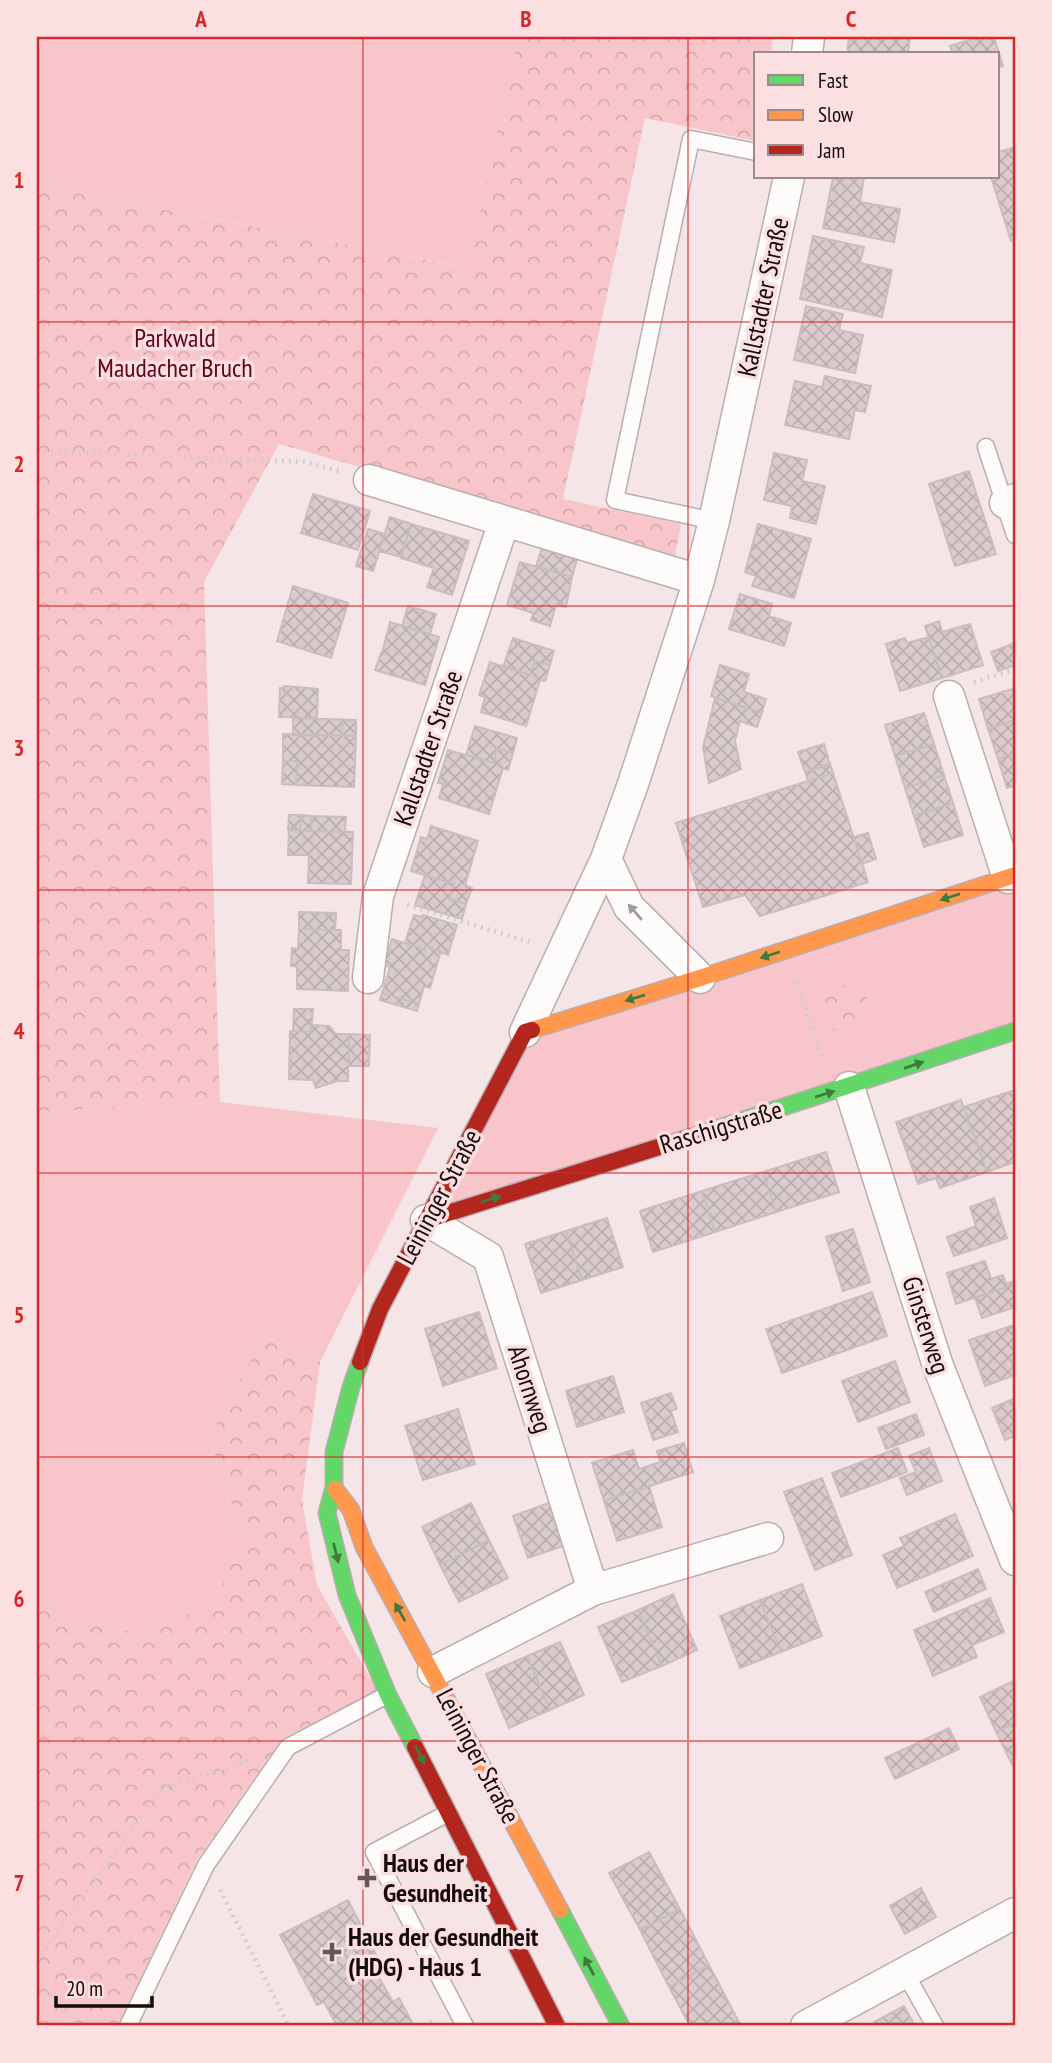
<svg xmlns="http://www.w3.org/2000/svg" width="1052" height="2063" viewBox="0 0 1052 2063" font-family="'PT Sans Narrow',sans-serif">
	<defs>
		<pattern id="forest-crowns" width="20" height="18" patternUnits="userSpaceOnUse" patternTransform="scale(1.75)"><rect width="20" height="18" fill="#f8c6ca"/><path d="M2 6a3 3 0 1 1 6 0M12 15a3 3 0 1 1 6 0" fill="none" stroke="#d4a9ac"/></pattern>
		<pattern id="building-cross-hatch" width="8" height="8" patternUnits="userSpaceOnUse" patternTransform="scale(1.75)"><rect width="8" height="8" fill="#dacccd"/><path d="M0 0l8 8M0 8l8-8" fill="none" stroke="#baaeaf"/></pattern>
	</defs>
	<rect width="100%" height="100%" fill="#f6e5e7"/>
	<path fill="#f8c6ca" d="M37,37H518L469,268L37,185Z
		M1015,875V1031L426,1220L525,1032Z
		M220,1102L438,1128L320,1362L264,1336L209,1437L243,1540L214,1604L140,1634L37,1609V1112Z"/>
	<path fill="url(#forest-crowns)" d="M518,37H773L771,54H756V141L645,118L563,499L681,524L675,557L279,444L204,582L220,1102L37,1112V185L468,268Z
		M822 1009a24 24 0 1 1 48 0a24 24 0 1 1-48 0Z
		M264,1336L320,1362L302,1500L317,1585L377,1690L282,1739L197,1860L118,2026H37V1609L140,1634L214,1603L243,1540L209,1437Z"/>
	<path fill="url(#building-cross-hatch)" stroke="#cabdbe" stroke-width="2" d="M849,37H910L908,54H847Z
		M979,37H994L1003,66L998,68V54H953L950,46Z
		M1015,147V239L1011,241L991,177H998V152Z
		M833,177H864L860,202L900,209L894,242L823,228Z
		M813,236L864,247L860,263L892,270L882,317L800,299Z
		M806,306L843,314L839,330L863,335L855,373L794,360Z
		M825,376L871,386L865,412L855,410L849,439L785,425L795,381L822,387Z
		M774,453L807,460L802,481L825,486L816,524L790,518L792,506L764,500Z
		M969,471L996,554L955,566L929,484Z
		M313,494L370,511L358,550L301,533Z
		M390,517L411,524L401,557L379,551Z
		M411,524L469,541L452,595L427,587L434,568L401,558Z
		M758,524L811,539L794,598L752,586L756,576L745,572Z
		M368,529L385,534L373,571L356,566Z
		M542,548L577,559L572,577L536,566Z
		M520,562L572,577L566,607L556,605L550,626L531,620L533,613L507,605Z
		M293,586L348,603L331,658L277,641Z
		M740,594L772,604L769,616L791,623L784,646L729,629Z
		M408,606L436,614L430,634L402,626Z
		M939,621L942,632L970,624L983,665L942,678L925,626Z
		M390,622L439,637L425,685L375,670L381,653H382Z
		M929,637L942,678L900,691L886,644L905,638L907,643Z
		M513,638L554,651L550,665L535,661L530,675L503,667Z
		M1015,643V665L998,671L991,652Z
		M535,661L550,665L545,681L540,680L526,726L481,712L485,697L479,695L490,662L530,675Z
		M720,665L749,674L744,692L766,699L762,713L711,696Z
		M284,686L318,689L317,718L279,717L280,688H284Z
		M1015,688V720L988,729L979,699Z
		M715,698L762,713L757,727L740,721L735,741L741,769L709,783L703,747Z
		M924,713L934,744L895,756L885,725Z
		M293,718L356,720V721H342L341,736L293,735Z
		M1015,720V753L998,759L988,729Z
		M342,721H356V736H341Z
		M475,726L517,738L513,753L497,749L493,763L466,755Z
		M283,734L356,736L354,787L296,785L297,761H283Z
		M824,744L830,764L805,772L798,752Z
		M934,744L944,775L905,788L895,756Z
		M497,749L513,753L508,770L503,768L489,814L439,798L443,784L438,783L448,750L493,763Z
		M1015,753V786L1007,788L998,759Z
		M283,761H297L296,785L282,784Z
		M830,764L833,773L808,781L805,772Z
		M833,773L868,882L760,916L745,895L703,907L676,823Z
		M944,775L953,803L914,816L905,788Z
		M953,803L963,835L924,847L914,816Z
		M289,815H301L300,830H288Z
		M301,815L311,816V831L300,830Z
		M311,816L346,817L345,832L311,831Z
		M431,826L478,841L465,885L472,888L466,904L449,899L454,884L411,871L421,837L427,839Z
		M289,830L353,832L351,884L308,883L309,855H288Z
		M868,833L876,859L862,864L854,837Z
		M425,875L454,884L449,899L466,904L462,919L415,905Z
		M299,912L336,913L335,930L299,929Z
		M414,915L423,917V915L457,925L448,955L426,946L425,950L405,943Z
		M299,929L341,930V950H349L348,991L297,989V967L291,966L292,948L298,949Z
		M392,939L425,950L426,946L441,951L430,988L424,986L419,1004L382,993L390,967L384,965Z
		M382,993L419,1004L417,1011L380,1000Z
		M294,1009H313L311,1032L293,1031Z
		M312,1025L329,1026L336,1034H349L348,1081H337L316,1088L313,1080L289,1079L290,1031L311,1032Z
		M349,1034L370,1035L369,1066H349Z
		M1015,1090V1162L987,1172L964,1107Z
		M961,1100L987,1172L940,1188L936,1178L918,1184L896,1122Z
		M826,1152L839,1192L776,1212L763,1172Z
		M763,1172L776,1212L715,1232L702,1191Z
		M702,1191L715,1232L653,1252L640,1211Z
		M994,1198L1007,1238L954,1256L947,1237L976,1226L970,1207Z
		M607,1218L623,1267L582,1280L566,1231Z
		M853,1229L870,1282L843,1291L826,1237Z
		M566,1231L582,1280L541,1293L525,1244Z
		M985,1261L991,1279L1003,1275L1007,1287L956,1304L947,1273Z
		M1015,1281V1307L982,1318L975,1298L1007,1287L1006,1284Z
		M872,1292L887,1336L782,1373L766,1329Z
		M479,1312L497,1368L443,1386L425,1329Z
		M1013,1325L1015,1361L1012,1362L1015,1375L985,1386L969,1340Z
		M895,1361L910,1402L858,1422L842,1381Z
		M613,1376L624,1412L577,1427L566,1391Z
		M671,1393L677,1409L671,1411L678,1432L653,1440L641,1403Z
		M1015,1398V1436L1005,1440L992,1408Z
		M458,1409L475,1464L423,1480L405,1426Z
		M916,1414L924,1435L886,1449L878,1428Z
		M684,1443L693,1472L604,1501L592,1463L633,1450L639,1469L660,1462L657,1451Z
		M898,1448L907,1472L841,1497L832,1473Z
		M929,1448L942,1481L907,1495L900,1478L916,1472L909,1456Z
		M822,1478L852,1555L815,1570L784,1492Z
		M649,1486L662,1527L617,1541L604,1501Z
		M551,1502L566,1545L528,1558L513,1516Z
		M471,1503L489,1540L440,1565L422,1527Z
		M955,1514L973,1556L897,1588L883,1555L904,1546L900,1538Z
		M489,1540L508,1578L459,1602L440,1565Z
		M978,1569L986,1589L934,1612L925,1592Z
		M802,1584L822,1636L781,1652L760,1600Z
		M673,1594L697,1650L662,1666L638,1610Z
		M990,1598L1004,1632L972,1645L977,1657L933,1676L914,1630Z
		M760,1600L781,1652L740,1668L720,1616Z
		M638,1610L662,1666L622,1682L598,1627Z
		M560,1642L584,1695L550,1710L527,1656Z
		M527,1656L550,1710L509,1728L486,1674Z
		M1015,1680V1723L996,1732L980,1697Z
		M1015,1723V1768H1014L996,1732Z
		M949,1728L959,1749L895,1779L885,1758Z
		M649,1852L680,1909L640,1930L609,1873Z
		M921,1888L936,1917L905,1934L890,1906Z
		M348,1900L383,1968L376,1972L393,2002L399,1998L414,2026H337L324,2002L317,2005L280,1935Z
		M680,1909L709,1965L669,1987L640,1930Z
		M709,1965L741,2026H690L669,1987Z
		M904,2006L915,2026H877L874,2022Z"/>
	<g fill="none" stroke-linecap="round" stroke-linejoin="round">
		<g stroke="#baadae" stroke-width="19">
			<path id="lane" d="M986,447L1015,535
				M714,521L615,500L691,139L756,152
				M448,1813L374,1852L465,2026
				M905,1973L935,2026
				M128,2026L206,1865L288,1747L387,1695"/>
		</g>
		<g stroke="#baadae" stroke-width="33">
			<path id="street" d="M807,54L809,37
				M369,480L699,580
				M1005,503L1015,499
				M949,696L1008,878
				M606,859L629,907L700,978
				M368,978L378,896L504,522
				M525,1032L606,859L633,784L699,580L714,521L789,177
				M849,1087L938,1366L1015,1560
				M426,1220L488,1257L593,1590
				M433,1672L593,1590L768,1538
				M806,2026L1015,1913"/>
		</g>
		<g stroke="#baadae" stroke-width="19">
			<path id="fast" d="M716,1129L1015,1031
				M360,1362L351,1387L334,1452V1487L327,1513L347,1595L388,1695L415,1747
				M560,1910L621,2026"/>
		</g>
		<g stroke="#baadae" stroke-width="19">
			<path id="slow" d="M532,1030L700,978L1015,875
				M335,1489L351,1510L364,1547L560,1910"/>
		</g>
		<g stroke="#baadae" stroke-width="19">
			<path id="jam" d="M426,1220L716,1129
				M360,1362L380,1309L525,1032L532,1030
				M415,1747L557,2026"/>
		</g>
		<path stroke="#d1cccd" stroke-width="4.5" stroke-dasharray="2 5" stroke-linecap="butt" d="M37,451L306,462L342,472
			M974,682L1015,669
			M407,905L533,943
			M797,981L823,1059
			M220,1890L289,2026
			M37,1960L161,1789L249,1760
			M37,1979L79,2026
			M424,2026L435,2020"/>
		<use href="#lane" stroke="#fefbfb" stroke-width="16"/>
		<use href="#street" stroke="#fefbfb" stroke-width="30"/>
		<use href="#fast" stroke="#63d668" stroke-width="16"/>
		<use href="#slow" stroke="#ff974d" stroke-width="16"/>
		<use href="#jam" stroke="#b3261e" stroke-width="16"/>
	</g>
	<defs><path id="oneway-solid" d="M-6-.8H1V-3.2L6.5 0L1 3.2V.8H-6Z" transform="scale(1.75)"/></defs>
	<g fill="#3f7b3e">
		<use href="#oneway-solid" transform="translate(950 897) rotate(162)"/>
		<use href="#oneway-solid" transform="translate(770 955) rotate(162)"/>
		<use href="#oneway-solid" transform="translate(635 998) rotate(163)"/>
		<use href="#oneway-solid" transform="translate(914 1065) rotate(-19)"/>
		<use href="#oneway-solid" transform="translate(825 1094) rotate(-17)"/>
		<use href="#oneway-solid" transform="translate(491 1199) rotate(-17)"/>
		<use href="#oneway-solid" transform="translate(336 1553) rotate(76)"/>
		<use href="#oneway-solid" transform="translate(400 1612) rotate(-119)"/>
		<use href="#oneway-solid" transform="translate(420 1755) rotate(63)"/>
		<use href="#oneway-solid" transform="translate(589 1966) rotate(-118)"/>
	</g>
	<use fill="#a09b9b" href="#oneway-solid" transform="translate(635 912) rotate(-131)"/>
	<path fill="none" stroke="#d62828" stroke-width="2" stroke-opacity="0.55" d="M363,37V2026M688,37V2026M37,322H1015M37,606H1015M37,890H1015M37,1173H1015M37,1457H1015M37,1741H1015"/>
	<g fill="#635758" stroke="#fcdfe1" stroke-width="2.5">
		<path d="M363.5 1867.5h7v7h7v7h-7v7h-7v-7h-7v-7h7z"/>
		<path d="M328.5 1941.5h7v7h7v7h-7v7h-7v-7h-7v-7h7z"/>
	</g>
	<g text-anchor="middle" stroke-width="7" stroke-linejoin="round" paint-order="stroke">
		<g font-size="26" fill="#140b0b" stroke="#fcdfe1">
			<text transform="translate(763 297) rotate(-78)" y="9">Kallstadter Straße</text>
			<text transform="translate(428 748) rotate(-71)" y="9">Kallstadter Straße</text>
			<text transform="translate(721 1127) rotate(-17)" y="9">Raschigstraße</text>
			<text transform="translate(439 1197) rotate(-62)" y="9">Leininger Straße</text>
			<text transform="translate(926 1325) rotate(72)" y="9">Ginsterweg</text>
			<text transform="translate(530 1389) rotate(72)" y="9">Ahornweg</text>
			<text transform="translate(478 1756) rotate(62)" y="9">Leininger Straße</text>
		</g>
		<g font-size="26" fill="#63001d" stroke="#fcdfe1">
			<text x="175" y="347">Parkwald<tspan x="175" dy="30">Maudacher Bruch</tspan></text>
		</g>
		<g font-size="26" font-weight="bold" fill="#140b0b" stroke="#fcdfe1" text-anchor="start">
			<text x="383" y="1872">Haus der<tspan x="383" dy="30">Gesundheit</tspan></text>
			<text x="348" y="1946">Haus der Gesundheit<tspan x="348" dy="30">(HDG) - Haus 1</tspan></text>
		</g>
	</g>
	<rect width="1052" height="2063" fill="none" stroke="#fcdfe1" stroke-width="77"/>
	<rect x="754" y="52" width="245" height="126" fill="#fcdfe1" stroke="#9f8a8b" stroke-width="2"/>
	<rect x="768" y="75" width="35" height="10" fill="#63d668" stroke="#9f8a8b" stroke-width="2"/>
	<text x="818" y="88" font-size="21" fill="#140b0b">Fast</text>
	<rect x="768" y="110" width="35" height="10" fill="#ff974d" stroke="#9f8a8b" stroke-width="2"/>
	<text x="818" y="122" font-size="21" fill="#140b0b">Slow</text>
	<rect x="768" y="145" width="35" height="10" fill="#b3261e" stroke="#9f8a8b" stroke-width="2"/>
	<text x="818" y="158" font-size="21" fill="#140b0b">Jam</text>
	<path d="M56 1996v10h96v-10" fill="none" stroke="#140b0b" stroke-width="3.5"/>
	<text x="66" y="1996" font-size="21" fill="#140b0b" stroke="#fcdfe1" stroke-width="5" paint-order="stroke">20 m</text>
	<rect x="38" y="38" width="976" height="1986" fill="none" stroke="#d62828" stroke-width="2.5"/>
	<g font-size="23" text-anchor="middle" font-weight="bold" fill="#d62828">
		<text x="201" y="27">A</text>
		<text x="526" y="27">B</text>
		<text x="851" y="27">C</text>
		<text x="19" y="188">1</text>
		<text x="19" y="472">2</text>
		<text x="19" y="756">3</text>
		<text x="19" y="1039">4</text>
		<text x="19" y="1323">5</text>
		<text x="19" y="1607">6</text>
		<text x="19" y="1891">7</text>
	</g>
</svg>
